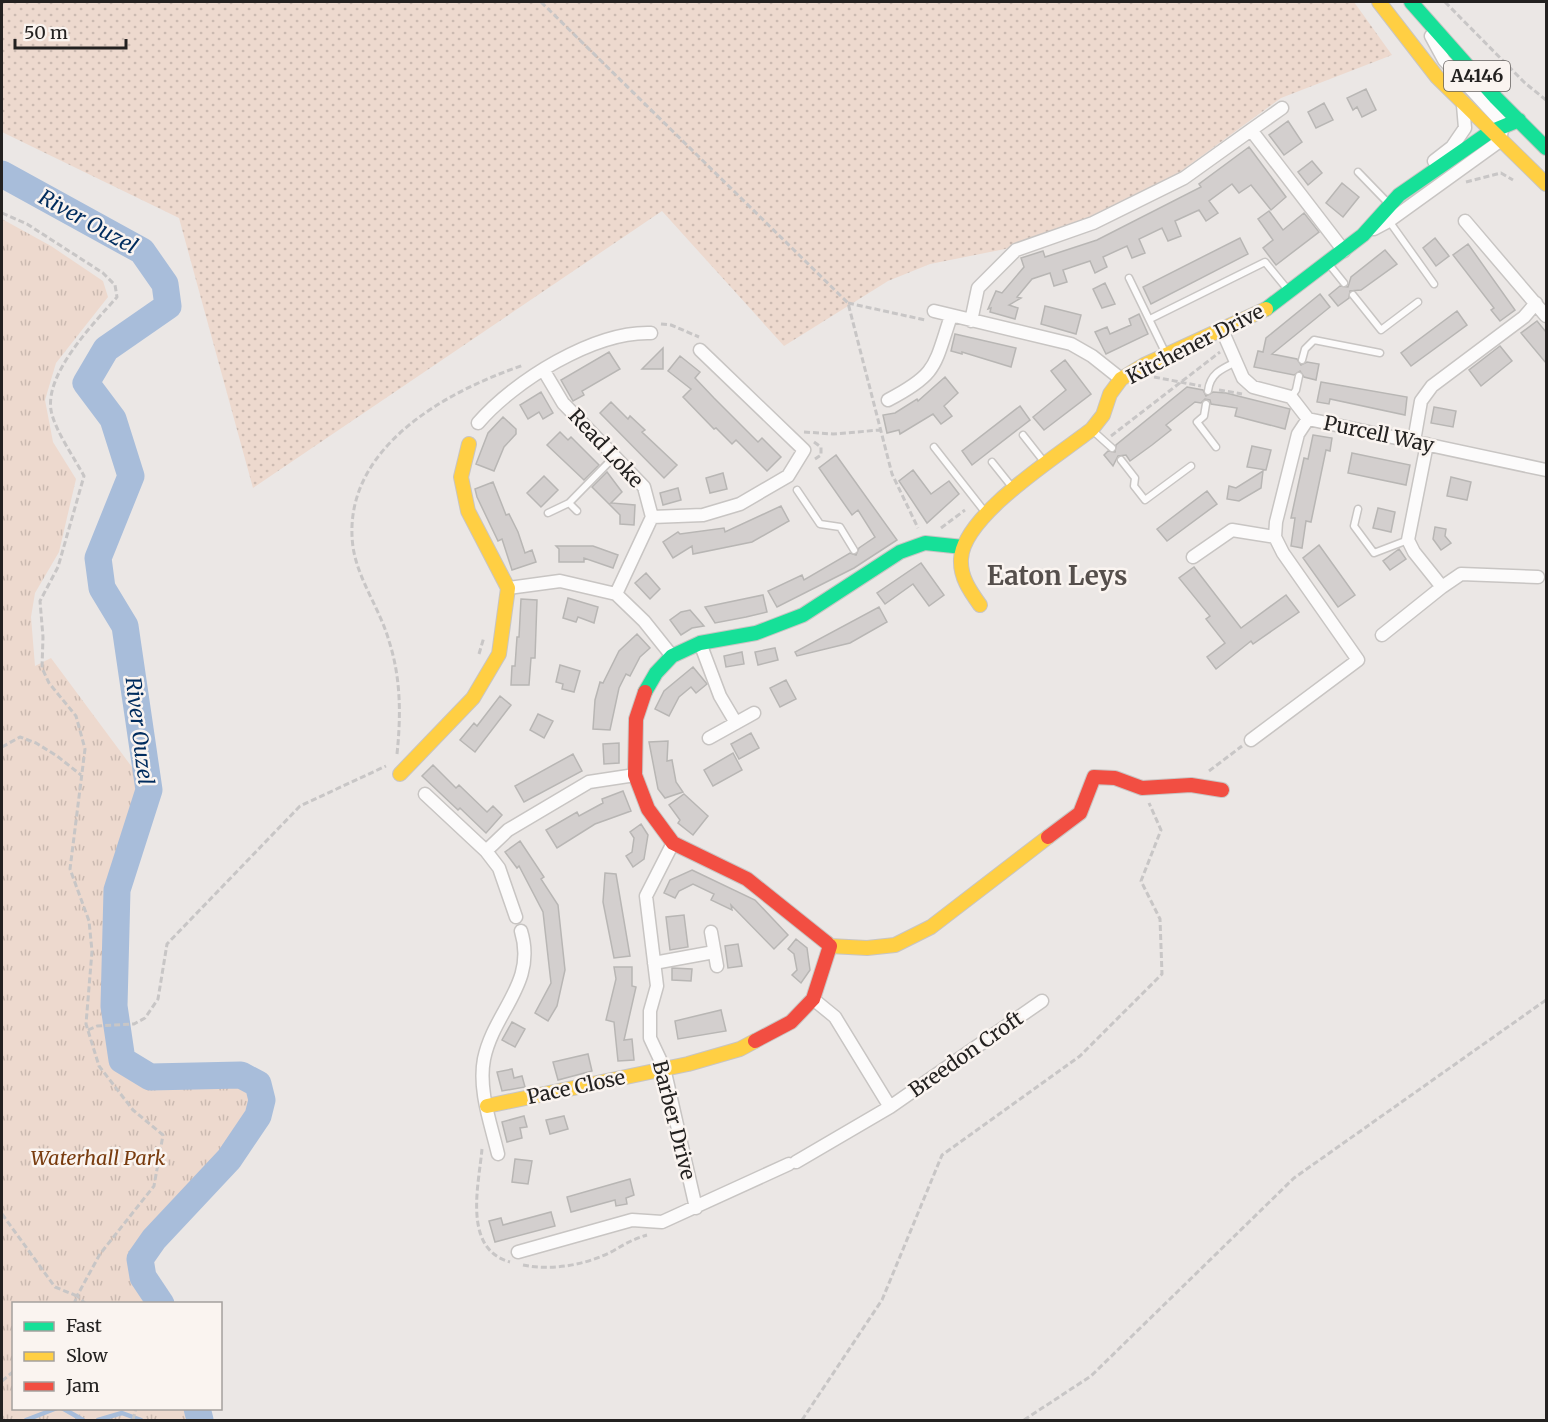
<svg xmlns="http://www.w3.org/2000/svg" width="1548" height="1422" viewBox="0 0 1548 1422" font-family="Merriweather,serif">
	<defs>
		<pattern id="grass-dots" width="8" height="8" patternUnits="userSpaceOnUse" patternTransform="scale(1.5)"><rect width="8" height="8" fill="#edd9ce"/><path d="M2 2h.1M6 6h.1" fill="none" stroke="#cbbab1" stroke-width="1.8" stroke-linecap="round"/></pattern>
		<pattern id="park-tufts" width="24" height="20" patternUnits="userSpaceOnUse" patternTransform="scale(1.5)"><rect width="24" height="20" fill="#edd9ce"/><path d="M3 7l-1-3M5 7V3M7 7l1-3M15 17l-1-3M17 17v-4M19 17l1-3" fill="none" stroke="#cbbab1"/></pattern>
	</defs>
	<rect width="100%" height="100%" fill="#ebe7e5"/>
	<path fill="url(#grass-dots)" d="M2,2H1354L1392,55L1281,98L1173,177L1082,221L1005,249L930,264L888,281L784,346L662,211L253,488L179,218L2,132Z"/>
	<path fill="url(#park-tufts)" d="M2,219L51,246L103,281L108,297L56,363L45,400L53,442L76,479L59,552L35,593L31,617L35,666L51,658L149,790L117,890L114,1006L122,1060L150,1077L241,1075L258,1084L262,1100L258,1116L229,1159L154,1239L141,1259L143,1277L161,1303L14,1304V1408L197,1409L200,1420H2Z"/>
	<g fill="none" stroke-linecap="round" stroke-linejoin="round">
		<path stroke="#a8bdda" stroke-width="4.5" d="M62,1408L83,1420
			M26,1420L57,1408
			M98,1420L122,1413L141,1420"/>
		<path stroke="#a8bdda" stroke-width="27" d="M2,174L142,251L165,284L168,306L106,349L86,383L113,419L131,476L98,558L102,588L125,626L149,790L117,890L114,1006L122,1060L150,1077L241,1075L258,1084L262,1100L258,1116L229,1159L154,1239L140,1259L143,1277L161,1304
			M197,1408L200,1420"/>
	</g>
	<path fill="#d3cfce" stroke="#b8b6b4" stroke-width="1.5" d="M1366,89L1376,110L1362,117L1357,107L1353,110L1347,98Z
		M1324,103L1333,120L1316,128L1308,112Z
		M1288,121L1302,142L1284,155L1269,135Z
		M1249,147L1286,197L1271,210L1251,185L1239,193L1232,184L1209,201L1218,213L1206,221L1199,210L1175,221L1181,236L1168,241L1162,228L1139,239L1145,253L1132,258L1127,246L1103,257L1107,267L1095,273L1090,261L1063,270L1067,282L1054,286L1050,273L1032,279L1017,297L1021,298L1009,305L1018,308L1015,319L990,312L991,308L988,309L996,291L1002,293L1024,267L1021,258L1043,251L1045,257L1097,240L1201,187L1199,184Z
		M1312,161L1322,173L1308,185L1298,172Z
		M1342,183L1359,197L1343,217L1326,203Z
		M1269,211L1283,230L1304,213L1319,232L1276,265L1263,248L1273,240L1258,219Z
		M1240,238L1248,254L1151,304L1143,287Z
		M1435,238L1449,256L1436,266L1423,248Z
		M1468,244L1515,310L1500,321L1491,310L1494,308L1453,255Z
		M1385,250L1397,264L1361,290L1350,291L1349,298L1338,306L1329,295L1340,286L1348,287L1351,277Z
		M1105,283L1115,304L1102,308L1093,289Z
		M1320,294L1330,307L1272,354L1297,359L1301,365L1307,362L1319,364L1316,380L1304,377L1300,371L1294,375L1254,367L1258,351L1263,352L1266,338Z
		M1045,306L1081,315L1076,334L1041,324Z
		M1457,311L1467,325L1411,366L1401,353Z
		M1139,314L1148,334L1106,354L1095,332L1107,327L1110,334L1131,325L1129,319Z
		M1537,321L1546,332V363L1521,333Z
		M955,334L1016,348L1011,367L962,352V354L951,351Z
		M1500,346L1512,361L1481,386L1469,370Z
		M663,348V369H642Z
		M609,352L620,369L582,391L584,395L573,401L561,380Z
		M680,356L700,372L695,378L714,398L758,442L762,438L781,457L767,471L736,440L732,444L716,428L714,429L683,397L691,389L668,371Z
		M1065,360L1091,394L1044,430L1033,417L1066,390L1051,371Z
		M945,377L958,393L944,406L952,416L941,424L933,414L900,434L899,430L887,433L883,415L895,413L917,399L918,401Z
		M1321,382L1407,397L1405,415L1330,399L1329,404L1317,402Z
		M1187,387L1203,390L1206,396L1213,392L1226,393L1290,409L1285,429L1235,416L1237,408L1211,404L1210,400L1205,399L1201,403L1195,402L1166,425L1171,430L1152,445L1130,461L1126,455L1118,456L1113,466L1104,455L1108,451L1115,452L1116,445Z
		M541,392L553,413L543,419L539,412L528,419L520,405Z
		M611,402L628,419L630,416L645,430L642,432L677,465L664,478L600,413Z
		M1020,406L1030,420L972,465L962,451Z
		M1434,407L1456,411L1453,427L1431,423Z
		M503,417L516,429V434L504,447L494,471L476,464L488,433Z
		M560,432L568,440L571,437L599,465L584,480L547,445Z
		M1313,435L1332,438L1330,451L1326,450L1311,522L1306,521L1302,548L1291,546L1295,518H1291L1304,458L1308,459Z
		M1252,446L1271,450L1266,470L1247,467Z
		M1352,453L1410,465L1406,485L1348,473Z
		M836,455L897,540L854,568L777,607L768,591L802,575L804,580L850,553L856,555L859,548L875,537L858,510L852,515L819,468Z
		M913,470L931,494L949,481L959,494L927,523L899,481Z
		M1263,471L1261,488L1239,501L1227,499L1229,486L1236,488Z
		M607,472L622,492L611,503L635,505L634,525L620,524V515L592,487Z
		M723,473L727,489L710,493L706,478Z
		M544,476L558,490L541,507L527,493Z
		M1451,477L1471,482L1467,500L1447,496Z
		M493,482L506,515L509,514L518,532L525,553L532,550L536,562L512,570L502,539L498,541L477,497L475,489Z
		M678,488L681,500L663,505L660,493Z
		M1207,491L1217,504L1167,541L1157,529Z
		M781,506L789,521L752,542L693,554L692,546L673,558L663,542L678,532L680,534L724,528L725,532Z
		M1378,508L1395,512L1391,532L1373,528Z
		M1435,527L1446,529L1445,536L1451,543L1441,550L1433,539Z
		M1319,545L1355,595L1338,607L1303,558Z
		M556,546H593L618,555L613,568L584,558V562H559V549Z
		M1399,549L1406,559L1390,570L1383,561Z
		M921,563L944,595L929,606L913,584L885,604L877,593Z
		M1194,567L1241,628L1286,595L1299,612L1253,644L1251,641L1216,669L1207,657L1225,643L1206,619L1210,616L1179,578Z
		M646,573L660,589L650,599L635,583Z
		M763,595L767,612L746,617L715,623L705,607Z
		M568,598L598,607L594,623L578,617L576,622L563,618Z
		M521,599L537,600L535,658H531L529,685H511L512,666H515L517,637H519Z
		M879,607L887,622L850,643L797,656L795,652Z
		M690,610L704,626L692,628L681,635L670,620L681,612Z
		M637,634L650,648L640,657L630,676L626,674L619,688L610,730L593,729L595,700L600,682L603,683L619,651Z
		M775,648L778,660L758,665L755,652Z
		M742,652L744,664L726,667L724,656Z
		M560,665L580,671L574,692L562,689L563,684L556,682Z
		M693,667L707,684L696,693L691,687L679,697L669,716L655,709L664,691Z
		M786,680L796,699L780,707L770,688Z
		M500,696L511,705L475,752L460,740L474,723L477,726Z
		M538,714L553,721L544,738L530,730Z
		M751,733L759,748L739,759L731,744Z
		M668,741L667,761L672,760L676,782L683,792L665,798L658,789L649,742Z
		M619,743V763L604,764L603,744Z
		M733,753L742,770L713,786L704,770Z
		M573,754L582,771L524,802L515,786Z
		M433,765L456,788L459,785L487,812L493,806L502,815L486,833L460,808L458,810L422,776Z
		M623,791L631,811L595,824L557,848L546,830L577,812L579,816L603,803L602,799Z
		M684,794L708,816L693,835L678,823L680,820L669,805Z
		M641,824L648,835L644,859L633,867L626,856L632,852L634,838L630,832Z
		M520,841L544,877L541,879L558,905L565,970L557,1006L548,1021L535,1013L551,983L543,912L519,866L517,868L505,852Z
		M692,870L755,900L788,935L774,949L731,905L732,910L711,900L714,894L693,884L679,891L675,898L664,893L670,880Z
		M605,873L616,874L630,956L614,958L603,902Z
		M684,915L688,947L670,950L666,917Z
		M796,939L807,948L810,970L801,983L792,975L797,970L794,954L788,949Z
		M738,944L742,966L728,968L725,946Z
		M614,967H632V986L636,987L624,1040L632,1039L634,1060L618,1061L614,1022L606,1020L616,979Z
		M672,968L692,969L691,981L672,980Z
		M721,1010L726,1031L678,1039L675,1021Z
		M512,1022L525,1029L515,1047L502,1040Z
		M588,1054L592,1071L558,1080L553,1062Z
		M512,1069L514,1078L522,1076L525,1087L502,1091L497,1072Z
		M524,1116L527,1127L520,1128L522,1138L507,1142L502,1122Z
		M564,1116L568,1129L550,1134L546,1120Z
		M515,1159L532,1161L528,1184L512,1182Z
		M630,1179L634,1195L626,1198L627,1204L616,1206L615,1200L571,1212L567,1197Z
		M551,1212L555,1226L495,1242L489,1221L501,1218L503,1225Z"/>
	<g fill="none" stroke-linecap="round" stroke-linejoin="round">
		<g stroke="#c8c5c3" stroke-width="9">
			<path id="lane" d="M1358,172L1389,204
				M1389,221L1434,284
				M1328,263L1344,283
				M1129,278L1165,352
				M1353,295L1381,330L1418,302
				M1150,319L1265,262L1288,290
				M1302,360L1305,349L1314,340L1380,353
				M1208,391C1210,374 1221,369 1236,362
				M1291,397L1296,390L1299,376
				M1206,404L1204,416L1197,422L1216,447
				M1092,430L1112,448
				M1023,435L1045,463
				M934,447L985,512
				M1121,460L1135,478L1134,486L1145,500L1191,466
				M992,462L1012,487
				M797,490L820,524L840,527L854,550
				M569,503L577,511
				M1358,509L1354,526L1374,553L1408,540
				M548,513L569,503L615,456"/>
		</g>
		<g stroke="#c8c5c3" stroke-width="15">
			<path id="street" d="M1251,130L1282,108
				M1434,161L1452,147L1465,128L1463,105
				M1465,221L1546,316
				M1374,229L1389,221L1500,141L1503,124L1444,60L1431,36
				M934,311L1071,344L1092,356L1121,379
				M971,321L978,288L1016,250L1093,223L1184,178L1251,130L1344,251
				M1222,330L1243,378L1253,387L1291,397L1308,419L1546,470
				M544,371L563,403L644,487L652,517L616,594
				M888,400C938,374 934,366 951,316
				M478,423C514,381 594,331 651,333
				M1414,441L1421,401L1432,386L1524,317L1536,303
				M652,517L703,515L740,504L788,476L804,450L700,350
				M1193,557L1232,530L1275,537
				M1442,587L1461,574L1538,577
				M508,588L560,581L616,594L644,621L672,656
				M1382,635L1442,587L1414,552L1408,540L1427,444
				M700,643L720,696L736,723
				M709,738L754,713
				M1251,740L1358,660L1283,553L1275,537L1276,522L1298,434L1308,419
				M425,794L486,851L499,868L516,917
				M673,843L646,896L657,986L650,1011V1038L664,1068L696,1208
				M486,851L508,830L589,782L635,775
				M711,932L717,966
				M654,963L714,952
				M813,999L835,1017L890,1107L1042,1001
				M498,1154C491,1124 478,1090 484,1059C494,1011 537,983 521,931
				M796,1162L890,1107
				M518,1252L632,1220L662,1222L789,1164"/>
		</g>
		<g stroke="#c8c5c3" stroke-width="16">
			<path id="fast" d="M1411,2L1496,98L1546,148
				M1266,309L1363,235L1399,195L1490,132L1519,120
				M645,692L656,673L672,656L700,643L756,633L803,615L900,552L925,543L963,547"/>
		</g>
		<g stroke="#c8c5c3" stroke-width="16">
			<path id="slow" d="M1379,2L1437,77L1546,184
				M980,605C970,591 960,577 961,559C963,515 1058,456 1092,429L1103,415L1110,394L1121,379L1144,365L1266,309
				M400,774L473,698L499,654L508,588L468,511L461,477L469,444
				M827,943L830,946L867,948L895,945L931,927L1048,837
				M487,1106L688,1064L740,1049L755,1041"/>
		</g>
		<g stroke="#c8c5c3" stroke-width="16">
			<path id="jam" d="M645,692L636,719L635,775L648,809L673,843L747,879L827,943
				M1048,837L1080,813L1094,777L1115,778L1142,788L1191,785L1222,790
				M755,1041L791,1022L813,999L830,946"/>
		</g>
		<path stroke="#c8c6c6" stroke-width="3" stroke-dasharray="6 3" stroke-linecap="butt" d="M541,2L848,303L892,474L918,528
			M1445,2L1525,83L1546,100
			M1466,182L1501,173L1513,180
			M2,213L27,224L103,273L115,285L117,297C94,323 45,373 51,410C54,429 75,459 84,476L58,567L40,601L43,637L42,668L49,683L76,716L85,749L70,869L89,921L92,951L86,1024L99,1066L133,1110L163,1135L154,1186L100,1254L77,1296L86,1304
			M848,303L925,320
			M661,324L671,325L699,337
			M1154,377L1201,386
			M1219,390L1242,394
			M804,432L833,434L880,430
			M1111,436L1220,352
			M814,442L821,447V455L815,459
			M941,528L965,510
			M479,654L484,637
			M2,747L20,737L36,743L57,756L81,775
			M397,754C401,716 401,678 389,641C380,609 358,580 353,547C340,449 446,391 524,365
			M1209,771L1242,746
			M88,1030L97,1026L134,1024L145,1018L158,999L167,944L300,806L386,766
			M482,1149C479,1184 462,1249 510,1262
			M2,1214L55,1287L77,1296L74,1304
			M523,1265C552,1271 586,1265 613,1251C625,1244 633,1239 647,1235
			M2,1381L14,1371
			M133,1420L136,1408
			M802,1420L882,1300L942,1155L1080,1056L1162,974L1160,919L1141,881L1161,830L1149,803
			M1024,1420L1091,1376L1294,1178L1546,1000"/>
		<use href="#lane" stroke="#fcfbfb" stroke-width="6"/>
		<use href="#street" stroke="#fcfbfb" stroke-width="12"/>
		<use href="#fast" stroke="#16e098" stroke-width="14"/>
		<use href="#slow" stroke="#ffcf43" stroke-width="14"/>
		<use href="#jam" stroke="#f24e42" stroke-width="14"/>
	</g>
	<g text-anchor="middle" stroke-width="5" stroke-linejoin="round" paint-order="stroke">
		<rect fill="#faf4f0" stroke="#64605e" stroke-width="1.5" x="1444" y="61" width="66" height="30" rx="4.5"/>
		<g font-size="18" font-weight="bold" fill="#232120">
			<text x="1477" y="82">A4146</text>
		</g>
		<g font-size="20" fill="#232120" stroke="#faf4f0">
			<text transform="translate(1195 344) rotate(-27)" y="7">Kitchener Drive</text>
			<text transform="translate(1379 434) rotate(12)" y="7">Purcell Way</text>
			<text transform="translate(606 448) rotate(47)" y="7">Read Loke</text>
			<text transform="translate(966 1054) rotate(-35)" y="7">Breedon Croft</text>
			<text transform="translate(576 1087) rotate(-12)" y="7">Pace Close</text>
			<text transform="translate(674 1120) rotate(76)" y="7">Barber Drive</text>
		</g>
		<g font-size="20" font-style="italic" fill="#793c0f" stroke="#faf4f0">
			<text x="98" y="1165">Waterhall Park</text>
		</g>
		<g font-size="21" font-style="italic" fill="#002c5e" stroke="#faf4f0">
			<text transform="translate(88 222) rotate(29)" y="7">River Ouzel</text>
			<text transform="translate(139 731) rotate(83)" y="7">River Ouzel</text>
		</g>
		<g font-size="26" font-weight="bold" fill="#554f4c" stroke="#faf4f0">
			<text x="1057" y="585">Eaton Leys</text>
		</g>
	</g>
	<rect width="1548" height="1422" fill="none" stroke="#232120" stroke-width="6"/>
	<rect x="12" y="1302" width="210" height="108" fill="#faf4f0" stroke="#a4a09d" stroke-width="1.5"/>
	<rect x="24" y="1322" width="30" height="9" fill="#16e098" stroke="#a4a09d" stroke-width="1.5"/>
	<text x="66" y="1332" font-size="18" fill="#232120">Fast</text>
	<rect x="24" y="1352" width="30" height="9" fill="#ffcf43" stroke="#a4a09d" stroke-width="1.5"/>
	<text x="66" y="1362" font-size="18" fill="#232120">Slow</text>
	<rect x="24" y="1382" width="30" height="9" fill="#f24e42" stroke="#a4a09d" stroke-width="1.5"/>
	<text x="66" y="1392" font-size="18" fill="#232120">Jam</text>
	<path d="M15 39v9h111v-9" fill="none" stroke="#232120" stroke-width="3"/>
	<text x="24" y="39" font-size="18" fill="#232120" stroke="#faf4f0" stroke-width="4.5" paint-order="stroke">50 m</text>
</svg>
